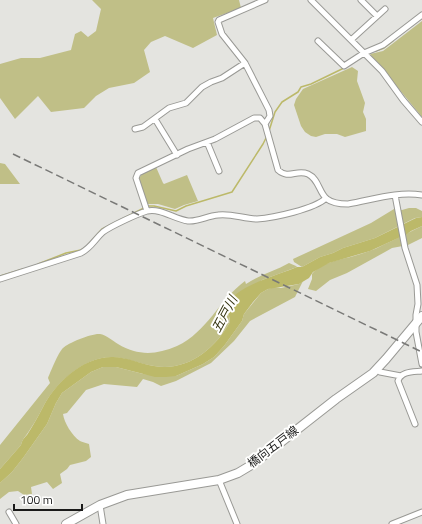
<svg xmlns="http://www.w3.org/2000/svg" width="422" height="524" viewBox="0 0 422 524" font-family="'Titillium Web','Noto Sans JP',sans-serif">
	<rect width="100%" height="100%" fill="#e4e4e0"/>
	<path fill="#c0bf87" d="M92,0H239L241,8L213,18L217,35L193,48L165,36L151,42L144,50L150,72L134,83L109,88L96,96L84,108L51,112L38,96L15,119L0,98V64L21,58H40L71,50L75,34L81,31L88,37L96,31L101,9Z
		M422,21V117L370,54L383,51Z
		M352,67L358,71L357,81L365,103L363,112L366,119V131L345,137L337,134H325L316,137L311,136L305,132L301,126L294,105L296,99L303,89Z
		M0,163L5,164L20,184H0Z
		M156,167L163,183L164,184L187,175L198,201L184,205L175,209L158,204H147L139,178L143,173Z
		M409,208H416L422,211V217L415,218L375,238L343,248L333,253L320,257L302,267L294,262L293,259L371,223L394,209L402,210Z
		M422,226V238L408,245L392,248L385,252L347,273L330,280L316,291L308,289L312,279V274C322,262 340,260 354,256C364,253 374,250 383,245C397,239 409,232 422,226Z
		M289,263L296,266L297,267L262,280L228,311L230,322C215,349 187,372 154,366C140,364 127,358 113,357C84,356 54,384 42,409C38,417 32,427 27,434C24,438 22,440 21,445L0,469V445L50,383L48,378C51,371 58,353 63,348C68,343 92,333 100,334C106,335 113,341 118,344C138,356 156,355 177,346C207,332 219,300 245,281L246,284C259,275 275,271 289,263Z
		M303,281L295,297L250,321L234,341L211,363L176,381L161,386L153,382L143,379L137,387L104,384L86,390L67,413L63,414C64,422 72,436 80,441C82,442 86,443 89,444L91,457L86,461L70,465L67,469L60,474L62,483L53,489L47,482L31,487L32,494L24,495L18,491L9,492L0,499V483L12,472L23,458L47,424L56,403L62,393L91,372L103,367H116L143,374L176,376L203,364L214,357L224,346L242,321L244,314L261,293L268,289L274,287L281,288L299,284Z"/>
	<path fill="#bcb969" d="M422,217V226L411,231L407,234L370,251L329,263L313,272L309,278L299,284L268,289L261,293L253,302L244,314L242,321L224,346L214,357L203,364L176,376L166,377H155L116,367H103L91,372L62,393L56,403L47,424L23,458L12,472L0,483V469L21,445C22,440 24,438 27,435C32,427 38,417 42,409C54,384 83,356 113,357C127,357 140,364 154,366C187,372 215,349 230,322C230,317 227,312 228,306C231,287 281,274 297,267H302L320,257L333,253L343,248L375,238L416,218Z"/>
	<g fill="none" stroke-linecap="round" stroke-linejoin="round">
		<path stroke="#bcb969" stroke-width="1.5" d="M402,33L422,18
			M376,51L384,48L393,41
			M269,131L275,112L282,102L298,92L301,87L311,84L344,68
			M147,206H154L176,211L186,206L232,192L263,144L267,136
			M38,264L66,253L81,250L86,247L102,229L144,208
			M0,276L23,269"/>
		<g stroke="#999995" stroke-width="7">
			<path id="minor" d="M311,0L382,71L403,100L422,122
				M361,0L377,16
				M351,40L385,9
				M318,41L344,66L364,53L383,45L422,15
				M155,119L177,155
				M265,124L270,116L269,110L245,63L222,34L218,22L219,20L265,0
				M135,129L143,127L169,108L186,103L202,87L211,82L222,78L245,63
				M207,142L219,171
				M395,195L405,248L417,285L418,304L416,315V332L422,364
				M147,211L136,178L138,173L188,149L215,139L254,118H260L265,124L278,170C289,180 296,169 308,174C319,179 319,193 327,199C332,203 341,204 348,204C372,200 397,191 422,195
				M0,279L81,253C92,247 94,240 103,232C111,226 137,214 147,211C161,208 174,219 188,221C198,222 207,216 218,215C231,213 244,219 257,219C273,218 315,209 326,198
				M378,369L380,372L401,376
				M415,424L398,381C401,371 413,372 422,371
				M219,480L237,524
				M100,505L103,524
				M9,512L16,524
				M392,524L422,512"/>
		</g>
		<g stroke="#999995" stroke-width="10">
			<path id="primary" d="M66,524L100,505L127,495L219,480L238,473L253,464L336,399L373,373L386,359L422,316"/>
		</g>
		<use href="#minor" stroke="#fff" stroke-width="5"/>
		<use href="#primary" stroke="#fff" stroke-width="8"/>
		<path stroke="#797977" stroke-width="1.5" stroke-dasharray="8 4" stroke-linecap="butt" d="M13,154L422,352"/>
	</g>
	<g text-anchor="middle" stroke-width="4" stroke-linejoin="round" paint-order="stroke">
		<g font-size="12" fill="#1a1a19" stroke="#fffffe">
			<text transform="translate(273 447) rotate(-37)" y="4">橋向五戸線</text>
		</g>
		<g font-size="13" font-style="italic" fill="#32310d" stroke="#fffffe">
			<text transform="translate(224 314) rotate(-62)" y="5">五戸川</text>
		</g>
	</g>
	<path d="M14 504v6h68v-6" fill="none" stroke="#1a1a19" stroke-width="2"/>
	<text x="20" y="504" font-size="12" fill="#1a1a19" stroke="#fffffe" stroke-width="3" paint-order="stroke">100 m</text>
</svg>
